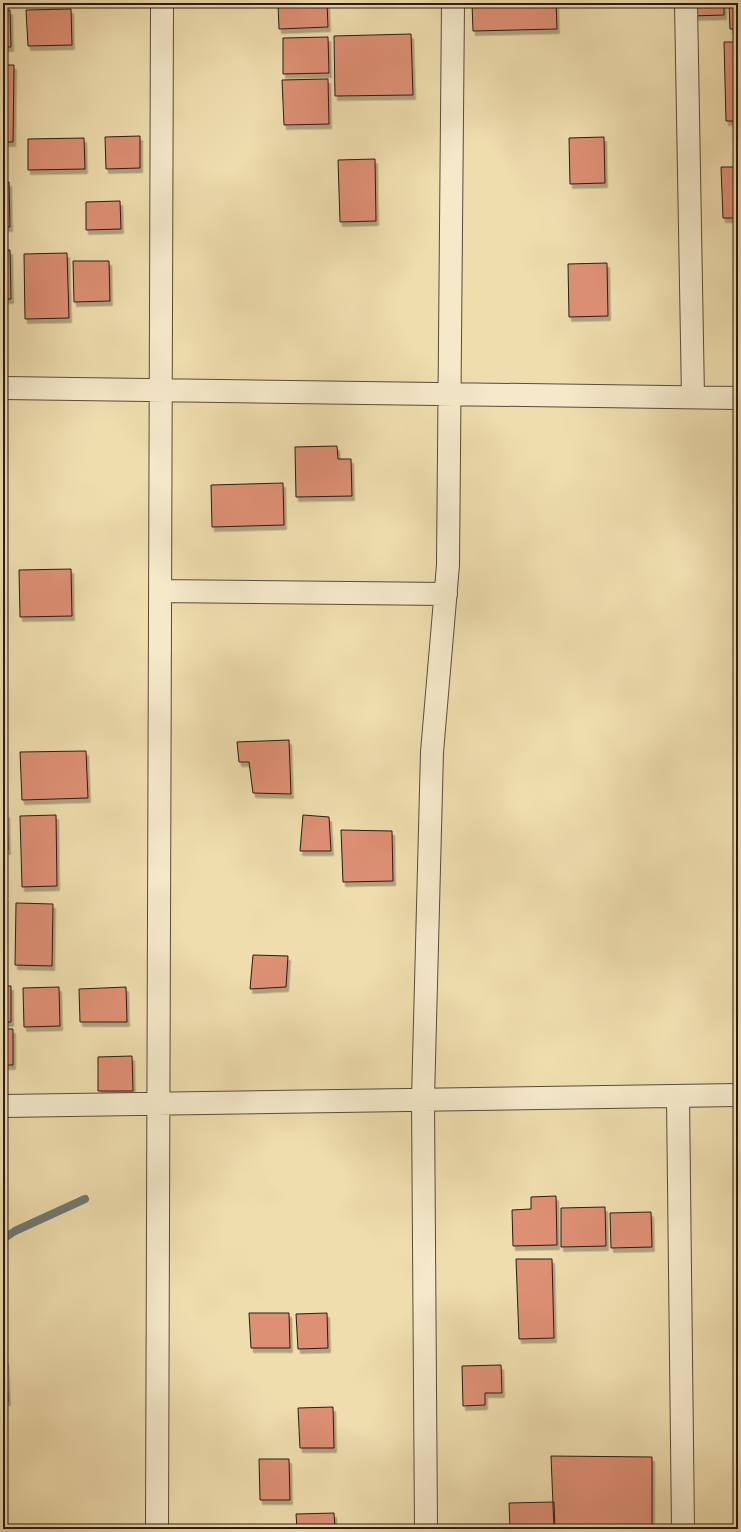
<svg xmlns="http://www.w3.org/2000/svg" width="741" height="1532" viewBox="0 0 741 1532" font-family="Alegreya,serif">
	<defs>
		<filter id="shadow"><feDropShadow dx="2.5" dy="4.5" stdDeviation="0" flood-color="#0004"/></filter>
	</defs>
	<rect width="100%" height="100%" fill="#efddae"/>
	<filter id="stains"><feTurbulence type="fractalNoise" baseFrequency=".005" numOctaves="4"/><feColorMatrix values="0 0 0 0 .2 0 0 0 0 .09 0 0 0 0 .02 0 0 0 .5 -.17"/></filter>
	<radialGradient id="worn" r=".72"><stop offset=".6" stop-color="#630" stop-opacity="0"/><stop offset="1" stop-color="#630" stop-opacity=".3"/></radialGradient>
	<g fill="none" stroke-linecap="round" stroke-linejoin="round">
		<path stroke="#6f7a74" stroke-width="8" d="M3,1239L15,1231L85,1199"/>
	</g>
	<path fill="#de9075" stroke="#2a1a13" filter="url(#shadow)" d="M278,3H327L328,27L279,29Z
		M472,3H556L557,29L473,31Z
		M691,3H724V15L691,16Z
		M729,3H738V29H730Z
		M71,9L72,45L28,46L26,10Z
		M3,10H10L11,47H3Z
		M411,34L413,95L335,96L334,36Z
		M328,37L329,73L283,74V38Z
		M724,42H738V121H726Z
		M3,65H14L13,142H3Z
		M328,79L329,124L284,125L282,80Z
		M140,136V168L106,169L105,137Z
		M604,137L605,183L570,184L569,138Z
		M84,138L85,169L28,170V139Z
		M375,159L376,221L340,222L338,160Z
		M721,167H738V218H723Z
		M3,182H9L10,227H3Z
		M120,201L121,229L86,230V202Z
		M3,250H10L11,299H3Z
		M67,253L69,318L25,319L24,254Z
		M73,261H109L110,301L74,302Z
		M607,263L608,316L569,317L568,264Z
		M337,446L338,459H351L352,496L296,497L295,447Z
		M283,483L284,525L212,527L211,485Z
		M71,569L72,616L20,617L19,570Z
		M289,740L291,794L253,793L249,762H239L237,742Z
		M86,751L88,798L22,800L20,752Z
		M3,813H7L8,850H3Z
		M56,815L57,886L22,887L20,816Z
		M303,815L329,817L331,851H300Z
		M341,830L392,831L393,881L343,882Z
		M16,903L53,904L52,966L15,965Z
		M253,955L288,956L286,987L250,989Z
		M3,986H11V1022H3Z
		M59,987L60,1026L24,1027L23,988Z
		M126,987L127,1022H80L79,989Z
		M3,1029H13V1065H3Z
		M132,1056L133,1091H98V1057Z
		M556,1196L557,1245L513,1246L512,1210L531,1209V1197Z
		M605,1207L606,1246L561,1247V1208Z
		M651,1212L652,1247L611,1248L610,1213Z
		M516,1259H552L554,1338L519,1339Z
		M249,1313H289L290,1348H251Z
		M327,1313L328,1348L298,1349L296,1314Z
		M3,1360H6L8,1401H3Z
		M501,1365L502,1393H485V1405L463,1406L462,1366Z
		M333,1407L334,1448H300L298,1408Z
		M551,1456L652,1457V1529H554Z
		M259,1459H289L290,1500H260Z
		M554,1502L555,1529H510L509,1503Z
		M334,1513L335,1529H297L296,1514Z"/>
	<g fill="none" stroke-linecap="round" stroke-linejoin="round">
		<g stroke="#5b4b3a" stroke-width="24">
			<path id="street" d="M686,3L693,397
				M3,388L738,398
				M160,591L446,594
				M678,1097L683,1529
				M3,1106L738,1095
				M157,1529L162,3
				M426,1529L423,1099L432,752L448,565L453,3"/>
		</g>
		<use href="#street" stroke="#f5e9ca" stroke-width="22"/>
	</g>
	<rect width="741" height="1532" fill="none" stroke="#efddae" stroke-width="16"/>
	<rect x="4" y="4" width="733" height="1524" fill="none" stroke="#2a1a13" stroke-width="2"/>
	<rect x="8" y="8" width="725" height="1516" fill="none" stroke="#2a1a13"/>
	<rect width="100%" height="100%" filter="url(#stains)"/>
	<rect width="100%" height="100%" fill="url(#worn)"/>
</svg>
